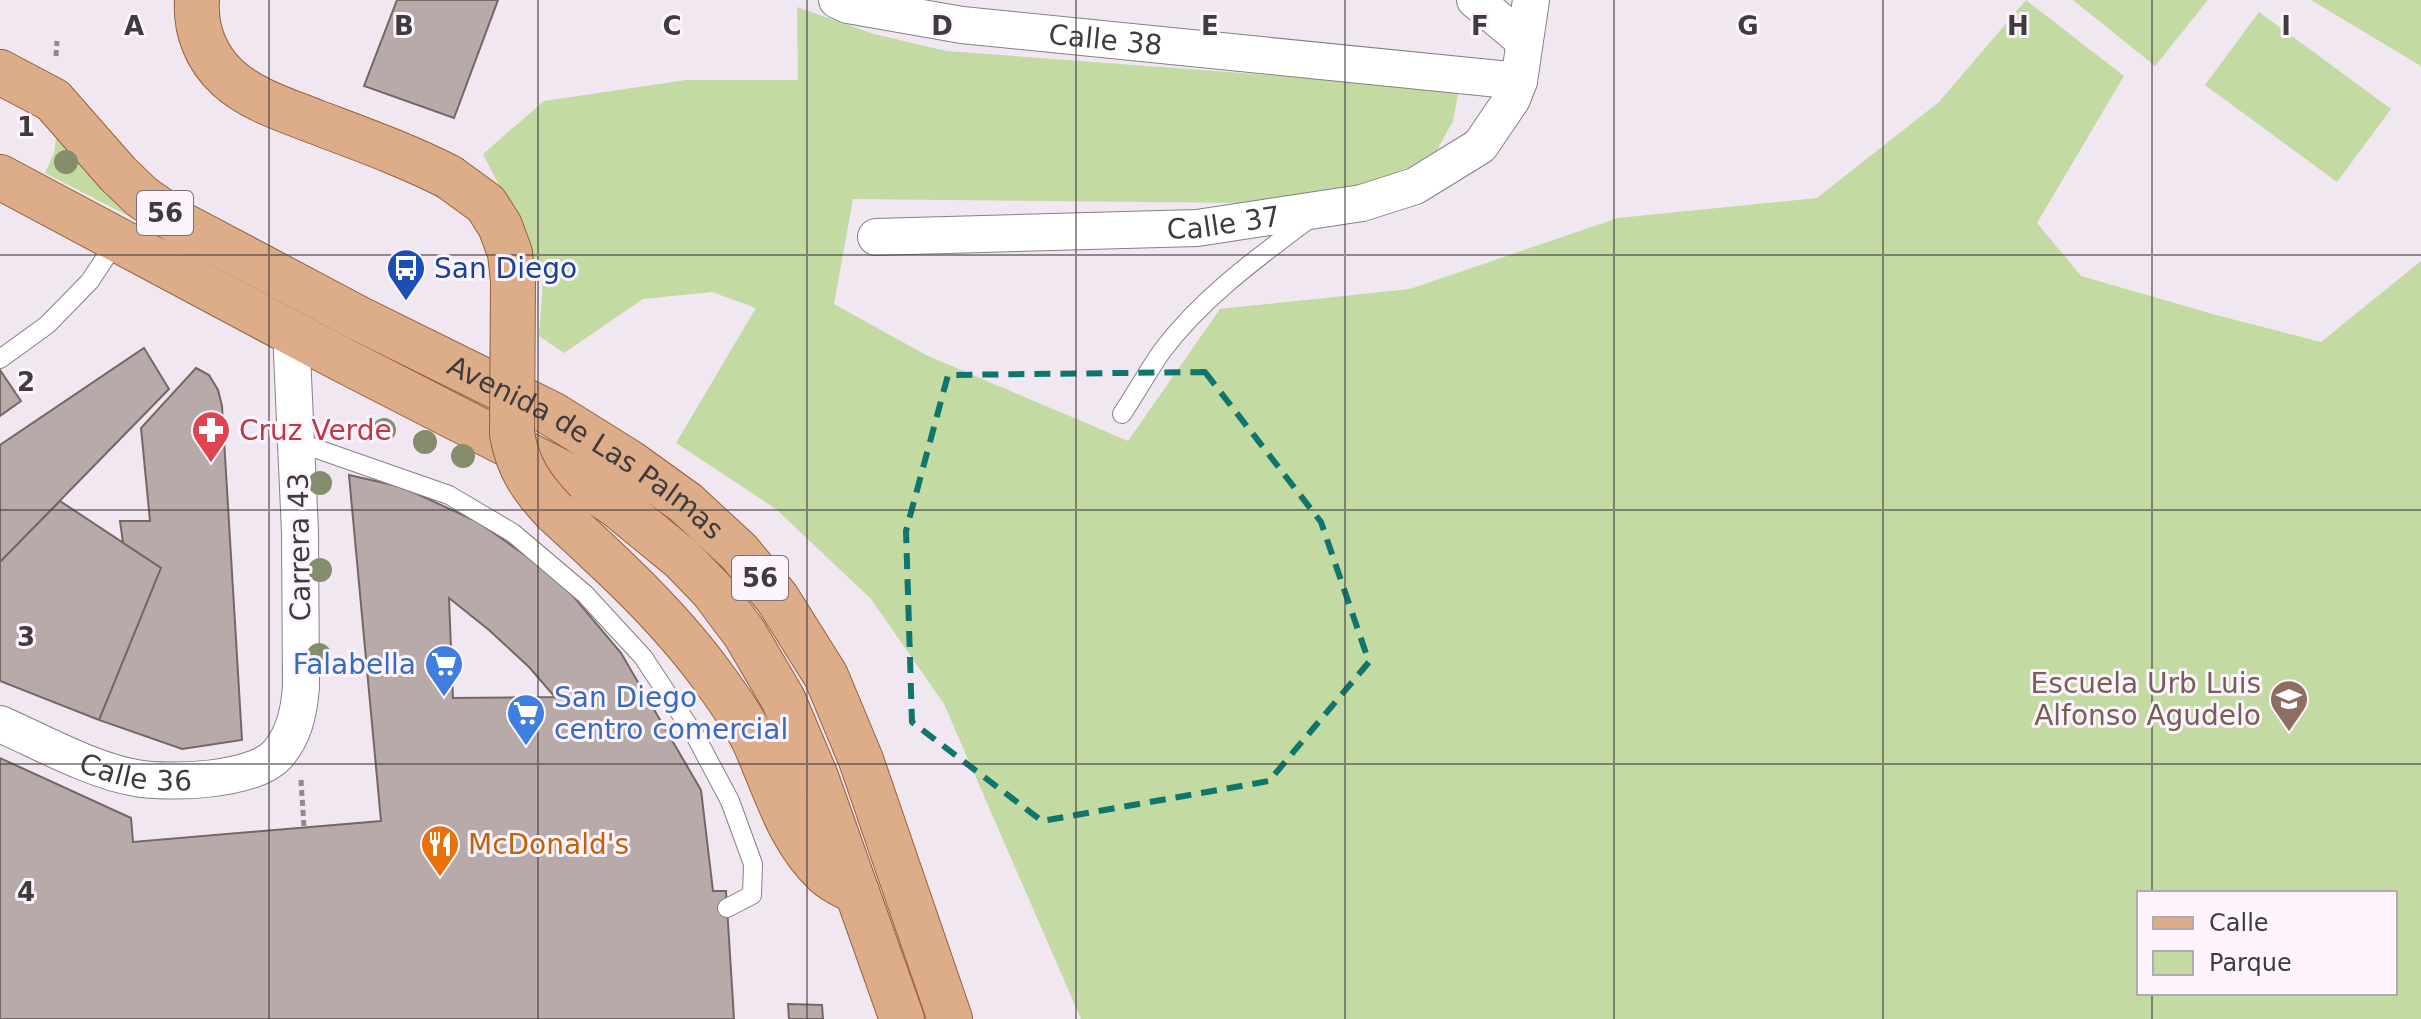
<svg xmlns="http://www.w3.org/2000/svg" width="2421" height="1019" viewBox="0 0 2421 1019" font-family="'DejaVu Sans',sans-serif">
	<rect width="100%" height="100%" fill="#f0e7f1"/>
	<path fill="#c3daa2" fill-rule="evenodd" d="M2026,0L2124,76L2037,223L2081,276L2216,315L2321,342L2421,261V1019H1081L944,704L871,599L776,509L676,443L756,308L712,292L643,299L564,353L539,336L543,282L523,232L483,154L544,101L686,80H798L797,7L874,34L946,51L1459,89L1453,121L1437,150L1407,168L1359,187L1253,203L853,199L834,304L926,355L1128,441L1220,309L1410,289L1618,218L1817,198L1939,102ZM2139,893H2395V993H2139Z
		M2073,0H2208L2155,66Z
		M2311,0H2421V66Z
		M2259,12L2391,109L2337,182L2205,85Z
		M57,134L354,332L45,173L54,153Z"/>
	<path fill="#b8aaa9" stroke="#746766" stroke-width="2" fill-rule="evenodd" d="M397,0H498L454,118L364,86Z
		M144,348L169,389L0,562V445Z
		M196,368L209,375L218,390L222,406L242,740L182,749L99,720L161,568L123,543L120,521H150L141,428Z
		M0,370L21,401L0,416Z
		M349,475L402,487L478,522L558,578L621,653L701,790L713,891H726L734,1019H0V758L131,818L133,842L381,821ZM449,598L489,630L529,667L555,697L453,698Z
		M60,501L161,568L99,720L0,681V562Z
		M788,1004L822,1005L823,1019H789Z"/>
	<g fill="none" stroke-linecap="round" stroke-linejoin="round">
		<g stroke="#877f88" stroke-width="20">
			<path id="service" d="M0,359L47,325L90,281L117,240
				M1122,414C1136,393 1148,371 1162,351C1202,298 1257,258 1309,219
				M297,442L449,495L513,533L585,594L643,657L696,737L730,801L753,864L752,895L727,908"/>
		</g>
		<g stroke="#877f88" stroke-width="38">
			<g id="minor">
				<path id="s1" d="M837,0L848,5L962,25L1519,81"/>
				<path d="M1475,0L1524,41"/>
				<path id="s2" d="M876,237L1197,228L1362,203L1415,186L1480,146L1512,99L1519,81L1531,0"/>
				<path id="s3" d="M0,724C41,742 93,771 136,778C170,784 253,781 277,755C294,736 299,712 301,687L300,532L291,332"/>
			</g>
		</g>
		<g stroke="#97603b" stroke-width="46">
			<g id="primary">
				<path d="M197,0C195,30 206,58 228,78C252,100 286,110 316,122C361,139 406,155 449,177"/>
				<path id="s4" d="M0,72L53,100L118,174L142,197L179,223L358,318L552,414L629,462L686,503L739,552L777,598L826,676L861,760L950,1019"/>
				<path d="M0,177L341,359L575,479L615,504L682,559L712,590L745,634L783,699L816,777L902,1019"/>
				<path d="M555,512C613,565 673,620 718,684C731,702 745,722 754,741C775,787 788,839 826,874C834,882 847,887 857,892"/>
			</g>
		</g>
		<path stroke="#8f8990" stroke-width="5" stroke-dasharray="6 4" stroke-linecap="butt" d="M56,56L57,41
			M301,780L304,827"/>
		<use href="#service" stroke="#fff" stroke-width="18"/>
		<use href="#minor" stroke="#fff" stroke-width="36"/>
		<use href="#primary" stroke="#ddac88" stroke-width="44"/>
		<g stroke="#97603b" stroke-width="46" stroke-linecap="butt">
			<path id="primary-bridge" d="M449,177L486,204L500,226L510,253L513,281L512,434C518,468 532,488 555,512"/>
		</g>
		<use href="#primary-bridge" stroke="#ddac88" stroke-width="44"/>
	</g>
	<g fill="#868d6c">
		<circle cx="66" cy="162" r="12"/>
		<circle cx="384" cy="430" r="12"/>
		<circle cx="425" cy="442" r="12"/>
		<circle cx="463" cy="456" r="12"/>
		<circle cx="320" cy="483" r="12"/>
		<circle cx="320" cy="570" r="12"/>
		<circle cx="319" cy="655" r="12"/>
	</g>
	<path fill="none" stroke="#0f766e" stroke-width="6" stroke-dasharray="16 10" stroke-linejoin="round" d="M1205,372L1321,522L1369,662L1269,781L1042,821L912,722L906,531L948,375Z"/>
	<path fill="none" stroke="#3f3b3f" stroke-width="2" stroke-opacity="0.55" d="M269,0V1019M538,0V1019M807,0V1019M1076,0V1019M1345,0V1019M1614,0V1019M1883,0V1019M2152,0V893M0,255H2421M0,510H2421M0,764H2421M2152,993V1019"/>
	<defs>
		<g id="bus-pin" transform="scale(2)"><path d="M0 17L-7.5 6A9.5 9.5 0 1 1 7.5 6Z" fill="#1a4fb4" stroke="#fdf4fe"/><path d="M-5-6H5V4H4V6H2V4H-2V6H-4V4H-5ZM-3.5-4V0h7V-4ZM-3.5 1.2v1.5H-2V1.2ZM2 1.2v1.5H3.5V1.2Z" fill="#fff"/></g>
		<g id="pharmacy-pin" transform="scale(2)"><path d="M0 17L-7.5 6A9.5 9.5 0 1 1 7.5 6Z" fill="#e0444e" stroke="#fdf4fe"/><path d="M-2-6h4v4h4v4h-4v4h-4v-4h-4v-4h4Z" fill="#fff"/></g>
		<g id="supermarket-pin" transform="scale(2)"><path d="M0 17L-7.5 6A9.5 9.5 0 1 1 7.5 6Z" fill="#3f7fe0" stroke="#fdf4fe"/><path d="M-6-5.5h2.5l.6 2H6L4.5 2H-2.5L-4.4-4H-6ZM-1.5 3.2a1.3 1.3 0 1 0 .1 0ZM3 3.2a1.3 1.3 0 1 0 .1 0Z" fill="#fff"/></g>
		<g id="school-pin" transform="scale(2)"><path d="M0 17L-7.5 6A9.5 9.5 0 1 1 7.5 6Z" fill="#8d6e63" stroke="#fdf4fe"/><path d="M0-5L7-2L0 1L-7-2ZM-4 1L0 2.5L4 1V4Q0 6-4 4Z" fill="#fff"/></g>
		<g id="restaurant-pin" transform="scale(2)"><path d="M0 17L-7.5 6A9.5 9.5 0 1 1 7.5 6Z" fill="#e8710a" stroke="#fdf4fe"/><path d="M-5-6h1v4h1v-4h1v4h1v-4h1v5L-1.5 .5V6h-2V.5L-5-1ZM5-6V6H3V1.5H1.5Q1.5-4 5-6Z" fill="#fff"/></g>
	</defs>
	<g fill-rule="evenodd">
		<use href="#bus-pin" x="406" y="268"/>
		<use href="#pharmacy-pin" x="211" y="430"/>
		<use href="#supermarket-pin" x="444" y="664"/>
		<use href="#school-pin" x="2289" y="699"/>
		<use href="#supermarket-pin" x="526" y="713"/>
		<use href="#restaurant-pin" x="440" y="844"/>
	</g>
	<g text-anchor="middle" stroke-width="6" stroke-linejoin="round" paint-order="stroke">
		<g fill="#fdf4fe" stroke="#787278" stroke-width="2">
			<rect x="137" y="191" width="56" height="44" rx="6"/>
			<rect x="732" y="556" width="56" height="44" rx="6"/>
		</g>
		<g font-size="26" font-weight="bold" fill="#3f3b3f">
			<text x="165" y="222">56</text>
			<text x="760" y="587">56</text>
		</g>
		<g font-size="28" fill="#3f3b3f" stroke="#fdf4fe">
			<text dy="10" stroke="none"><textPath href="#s1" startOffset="272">Calle 38</textPath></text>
			<text dy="10" stroke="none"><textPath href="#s2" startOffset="348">Calle 37</textPath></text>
			<text dy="10" stroke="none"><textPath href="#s4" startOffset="702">Avenida de Las Palmas</textPath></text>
			<text transform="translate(299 547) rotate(-91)" y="10">Carrera 43</text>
			<text dy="10" stroke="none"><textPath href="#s3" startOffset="146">Calle 36</textPath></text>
		</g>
		<g font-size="28" fill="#164399" stroke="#fdf4fe" text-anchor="start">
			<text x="434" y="278">San Diego</text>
		</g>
		<g font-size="28" fill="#be3a42" stroke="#fdf4fe" text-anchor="start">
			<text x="239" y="440">Cruz Verde</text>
		</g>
		<g font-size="28" fill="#366cbe" stroke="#fdf4fe" text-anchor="end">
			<text x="416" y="674">Falabella</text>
			<text x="554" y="707" text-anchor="start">San Diego<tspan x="554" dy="32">centro comercial</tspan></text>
		</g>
		<g font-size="28" fill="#785e54" stroke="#fdf4fe" text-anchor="end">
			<text x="2261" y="693">Escuela Urb Luis<tspan x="2261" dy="32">Alfonso Agudelo</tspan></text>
		</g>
		<g font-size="28" fill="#c56008" stroke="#fdf4fe" text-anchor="start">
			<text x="468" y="854">McDonald's</text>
		</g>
	</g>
	<g font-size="26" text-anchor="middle" font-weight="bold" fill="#3f3b3f" stroke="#fdf4fe" stroke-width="6" stroke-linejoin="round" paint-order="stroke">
		<text x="134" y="35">A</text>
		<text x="404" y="35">B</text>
		<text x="672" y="35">C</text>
		<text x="942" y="35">D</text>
		<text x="1210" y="35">E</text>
		<text x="1480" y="35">F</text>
		<text x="1748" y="35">G</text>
		<text x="2018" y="35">H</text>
		<text x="2286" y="35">I</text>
		<text x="26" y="136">1</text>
		<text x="26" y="391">2</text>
		<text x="26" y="646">3</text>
		<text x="26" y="901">4</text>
	</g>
	<rect x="2137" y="891" width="260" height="104" fill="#fdf4fe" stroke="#b1aab2" stroke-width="2"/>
	<rect x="2153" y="917" width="40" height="12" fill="#ddac88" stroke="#b1aab2" stroke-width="2"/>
	<text x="2209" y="931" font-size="24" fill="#3f3b3f">Calle</text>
	<rect x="2153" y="951" width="40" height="24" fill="#c3daa2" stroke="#b1aab2" stroke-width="2"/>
	<text x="2209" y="971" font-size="24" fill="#3f3b3f">Parque</text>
</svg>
